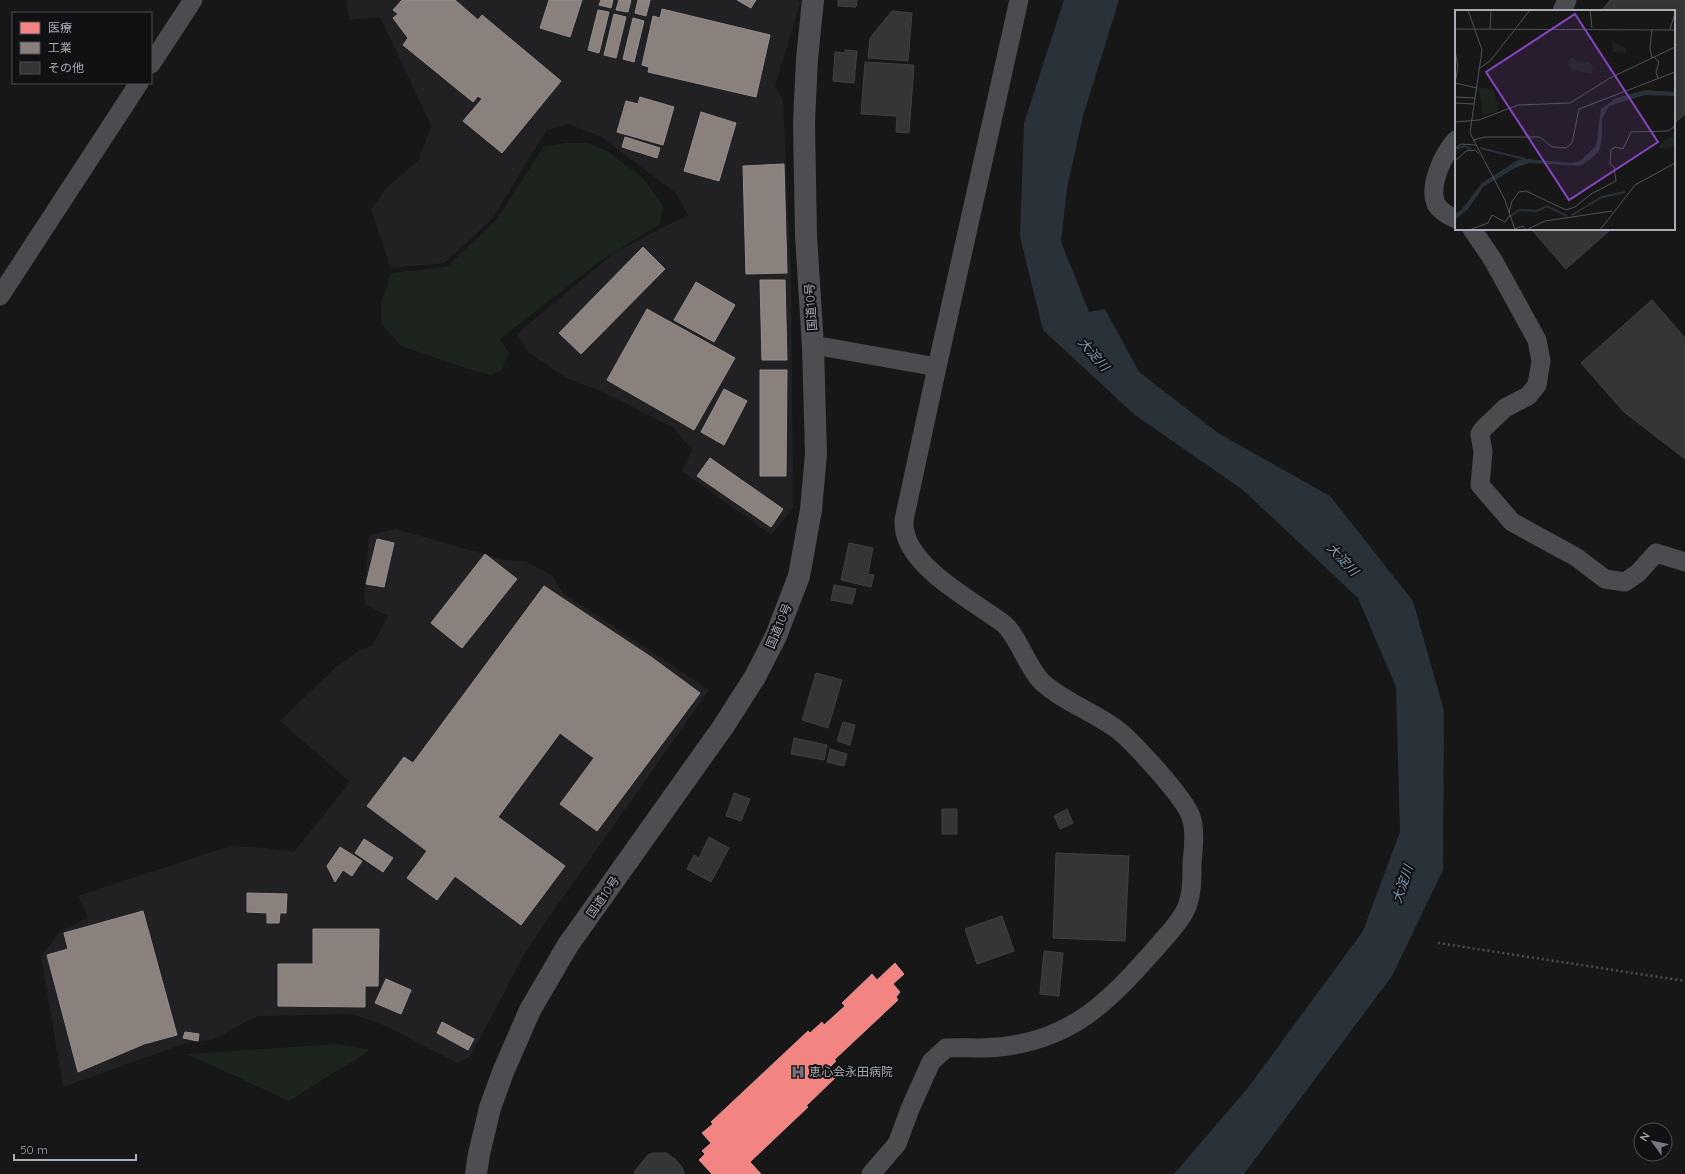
<svg xmlns="http://www.w3.org/2000/svg" width="1685" height="1174" viewBox="0 0 1685 1174" font-family="Quicksand,'Noto Sans JP',sans-serif">
	<rect width="100%" height="100%" fill="#171717"/>
	<path fill="#212123" d="M346,0H798L801,1L775,86L783,101L791,274L793,508L771,535L682,471L692,450L674,428L603,392L566,378L528,352L517,334L615,252L688,215L676,193L600,136L568,124L546,131L492,219L445,263L391,268L371,210L386,188L419,160L431,125L380,17L349,20Z
		M396,529L505,560L525,561L553,576L562,592L709,690L538,933L524,955L470,1057L457,1063L386,1026L352,1014L257,1016L212,1040L186,1043L63,1087L41,956L59,933L88,917L78,896L230,846L266,848L294,852L350,782L280,721L338,665L360,650L372,646L388,616L366,605L364,598L369,535Z"/>
	<path fill="#1d241e" d="M565,143H588L607,151L643,178L663,206L660,224L599,262L500,339L509,353L502,370L491,375L472,370L401,346L381,323V303L391,273L447,267L498,218L543,147Z
		M338,1044L370,1050L289,1101L187,1054Z"/>
	<path fill="#2a3239" d="M1064,0H1119L1083,116L1067,188L1061,242L1089,312L1105,309L1139,372L1218,433L1330,496L1413,601L1444,711L1443,870L1392,976L1244,1174H1174L1247,1089L1363,931L1400,832L1396,687L1358,598L1243,490L1135,415L1043,330L1020,237L1024,123Z"/>
	<path fill="#f28482" stroke="#dc9092" d="M895,963L904,974L893,984L900,992L896,997L898,1000L834,1060L836,1061L827,1070L835,1078L806,1106L808,1107L750,1162L761,1174H712L699,1160L705,1154L702,1151L711,1143L702,1133L713,1124L711,1122L808,1031L810,1033L822,1022L824,1025L845,1006L842,1003L872,974L877,980Z"/>
	<path fill="#8a817c" stroke="#938e8e" d="M402,0H455L478,20L482,15L561,81L502,153L463,121L482,99L478,96L473,102L403,45L408,38L393,18L398,14L393,10Z
		M549,0H582L570,37L540,28Z
		M601,0H613L611,8L599,5Z
		M619,0H631L628,12L616,10Z
		M638,0H650L646,16L635,13Z
		M737,0H756L751,8Z
		M662,9L770,35L756,97L648,72L649,67L642,65L653,16L660,18Z
		M598,10L609,12L599,53L588,50Z
		M614,14L626,17L616,58L604,55Z
		M633,18L644,21L634,62L623,59Z
		M640,97L674,107L663,145L617,132L626,101L638,104Z
		M701,112L736,123L719,181L684,171Z
		M625,137L660,148L657,158L622,147Z
		M784,164L787,273L746,274L743,166Z
		M643,247L665,269L581,354L559,333Z
		M760,280H785L787,360H762Z
		M696,282L735,305L714,342L674,320Z
		M647,309L735,358L694,430L607,380Z
		M760,370H787L786,476H760Z
		M724,389L747,401L724,445L701,432Z
		M710,458L783,509L771,527L697,476Z
		M377,539L394,543L384,587L366,584Z
		M485,554L517,579L462,648L431,623Z
		M544,586L651,657L700,693L597,831L560,804L594,758L560,733L498,817L565,866L521,925L455,876L437,900L407,878L427,851L367,806L404,757L413,763Z
		M364,839L393,858L383,872L355,853Z
		M340,847L362,861L352,876L343,870L335,882L327,866Z
		M247,893L287,894L286,913H280L279,923H267V913L247,912Z
		M143,911L177,1035L144,1044L78,1072L47,955L68,949L64,933Z
		M313,929H379L378,986H365V1007L278,1006V964H313Z
		M386,979L411,990L401,1014L375,1003Z
		M442,1022L474,1039L468,1050L437,1033Z
		M185,1032L199,1034L198,1041L183,1038Z"/>
	<path fill="#353536" stroke="#3f4043" d="M838,0H857L856,7L838,6Z
		M1610,0H1685V114L1674,124V11H1601Z
		M892,11L912,13L908,61L868,58L870,38Z
		M845,50L857,51L854,83L833,81L835,52L845,53Z
		M865,62L914,65L909,133L896,132L897,116L861,114Z
		M1531,229H1607L1609,231L1566,269Z
		M1652,300L1685,338V459L1624,412L1581,363Z
		M849,543L873,548L868,574L874,575L871,587L841,580Z
		M834,585L856,589L852,604L831,600Z
		M816,673L842,680L828,728L802,720Z
		M843,722L855,725L850,745L837,741Z
		M794,738L827,745L824,760L791,754Z
		M830,749L847,754L844,766L827,762Z
		M734,793L750,799L741,821L726,816Z
		M942,809H957V834H942Z
		M1067,809L1073,823L1060,829L1054,816Z
		M709,837L729,848L711,882L687,869L694,855L699,858Z
		M1056,853L1129,856L1125,941L1053,938Z
		M1002,916L1014,951L977,964L965,929Z
		M1044,951L1063,953L1059,996L1040,994Z
		M653,1153H666L675,1159L682,1167L684,1174H636L634,1172L648,1155Z"/>
	<g fill="none" stroke-linecap="round" stroke-linejoin="round">
		<path stroke="#4d4e52" stroke-width="2.5" stroke-dasharray="2 3" stroke-linecap="butt" d="M1438,943L1685,981"/>
		<path stroke="#4b4c50" stroke-width="19" d="M1562,11L1567,0
			M151,64L193,0
			M1456,140C1444,153 1428,185 1436,204C1440,211 1449,216 1456,219
			M1472,229L1493,260L1537,340L1541,361L1537,385L1528,396L1505,408L1483,429L1480,434L1483,452L1480,485L1512,522L1576,557L1605,579L1625,582L1638,573L1656,553L1685,562
			M0,296L139,83
			M813,347H825L937,367
			M871,1174L897,1144L910,1109L931,1062L946,1048C964,1047 982,1049 999,1047C1073,1040 1110,1000 1156,948C1167,935 1179,924 1186,909C1192,895 1192,880 1192,865C1193,850 1196,832 1191,817C1185,798 1134,743 1118,730C1094,712 1064,702 1042,682C1027,667 1018,636 1004,624C975,602 913,570 905,532C904,528 904,523 904,520L937,367L1019,0"/>
		<path stroke="#4e4e52" stroke-width="22" d="M476,1174L479,1154L490,1108L503,1072L530,1010L568,945L723,727L755,677L776,636L799,576L811,510L816,454L813,347L806,235L804,122L807,59L813,0"/>
	</g>
	<defs>
		<g id="hospital-bare" transform="scale(1.08)"><path d="M-5-5h3v3.5h4V-5h3V5h-3V1.5h-4V5h-3Z" fill="#757880" stroke="#111113" stroke-width="2.5" paint-order="stroke"/></g>
	</defs>
	<g fill-rule="evenodd">
		<use href="#hospital-bare" x="798" y="1072"/>
	</g>
	<g text-anchor="middle" stroke-width="4" stroke-linejoin="round" paint-order="stroke">
		<g font-size="12" fill="#a8adb8" stroke="#111113">
			<text transform="translate(811 307) rotate(-94)" y="4">国道10号</text>
			<text transform="translate(779 626) rotate(-67)" y="4">国道10号</text>
			<text transform="translate(603 897) rotate(-55)" y="4">国道10号</text>
		</g>
		<g font-size="12" fill="#a8adb8" stroke="#111113" text-anchor="start">
			<text x="809" y="1076">恵心会永田病院</text>
		</g>
		<g font-size="13" font-style="italic" fill="#7f9bb3" stroke="#111113">
			<text transform="translate(1094 354) rotate(49)" y="5">大淀川</text>
			<text transform="translate(1343 559) rotate(47)" y="5">大淀川</text>
			<text transform="translate(1402 884) rotate(-71)" y="5">大淀川</text>
		</g>
	</g>
	<g transform="translate(1455 10)">
		<rect width="220" height="220" fill="#171717"/>
		<path d="M157,32L171,38V43L158,42ZM118,47L121,51L135,52L138,57L137,64L115,60L113,51ZM24,78L39,79L43,99L41,102L28,105ZM220,126V137L202,139L211,129Z" fill="#1d241e"/>
		<path d="M190,80L220,82V86L190,85L154,96L147,109V129L144,141L137,148L125,156L74,153L60,158L28,177L13,199L0,210V204L7,199L27,173L63,150L72,149L116,153L125,151L141,136L146,99L161,88Z" fill="#2a3239"/>
		<path fill="none" stroke="#2a3239" stroke-width="2" d="M25,138L70,149M2,139L9,136L16,139M117,205L147,187L170,182M56,206L64,200L82,201L92,196L112,206"/>
		<path fill="none" stroke="#515357" stroke-width="1" d="M13,0L27,40L15,123L50,190L60,220M135,0L137,18M0,19L220,20M35,19L36,0M215,19L220,3M0,41L3,57L0,73M199,47L204,52L201,62L203,69M197,48L195,38L197,19M25,58L36,50L75,0M0,73L22,78M0,87L20,88M0,93L19,94M0,112L24,110L63,95L115,93L155,68L220,37M18,130L30,127H85L97,137L111,138L117,133L124,99L220,62M0,139L6,134L21,135M0,151L11,141L20,140L24,144M54,203L57,191L64,182L71,181L111,200L120,197L136,184L161,171L159,157L155,154L156,140L160,137L168,139L176,122L213,121L219,117L220,111M59,219L68,216L70,220M14,220L33,213L37,205L50,212L55,205M71,220L90,211L157,201M145,220L180,175L220,153"/>
		<path fill="#8446be" fill-opacity="0.15" stroke="#8446be" stroke-width="2" d="M120,4L203,132L114,190L31,62Z"/>
		<rect width="220" height="220" fill="none" stroke="#a8adb8" stroke-width="2"/>
	</g>
	<rect x="12" y="12" width="140" height="72" fill="#111113" stroke="#4d4f55"/>
	<rect x="20" y="22" width="20" height="12" fill="#f28482" stroke="#4d4f55"/>
	<text x="48" y="32" font-size="12" fill="#a8adb8">医療</text>
	<rect x="20" y="42" width="20" height="12" fill="#8a817c" stroke="#4d4f55"/>
	<text x="48" y="52" font-size="12" fill="#a8adb8">工業</text>
	<rect x="20" y="62" width="20" height="12" fill="#353536" stroke="#4d4f55"/>
	<text x="48" y="72" font-size="12" fill="#a8adb8">その他</text>
	<g transform="translate(1653 1142) rotate(303)"><circle r="19" fill="#111113" stroke="#4d4f55"/>
	<path d="M0-3L7 15L0 10L-7 15Z" fill="#757880"/>
	<text y="-6" font-size="11" font-weight="bold" text-anchor="middle" fill="#a8adb8">N</text>
	</g>
	<path d="M14 1154v6h122v-6" fill="none" stroke="#a8adb8" stroke-width="2"/>
	<text x="20" y="1154" font-size="12" fill="#a8adb8" stroke="#111113" stroke-width="3" paint-order="stroke">50 m</text>
</svg>
